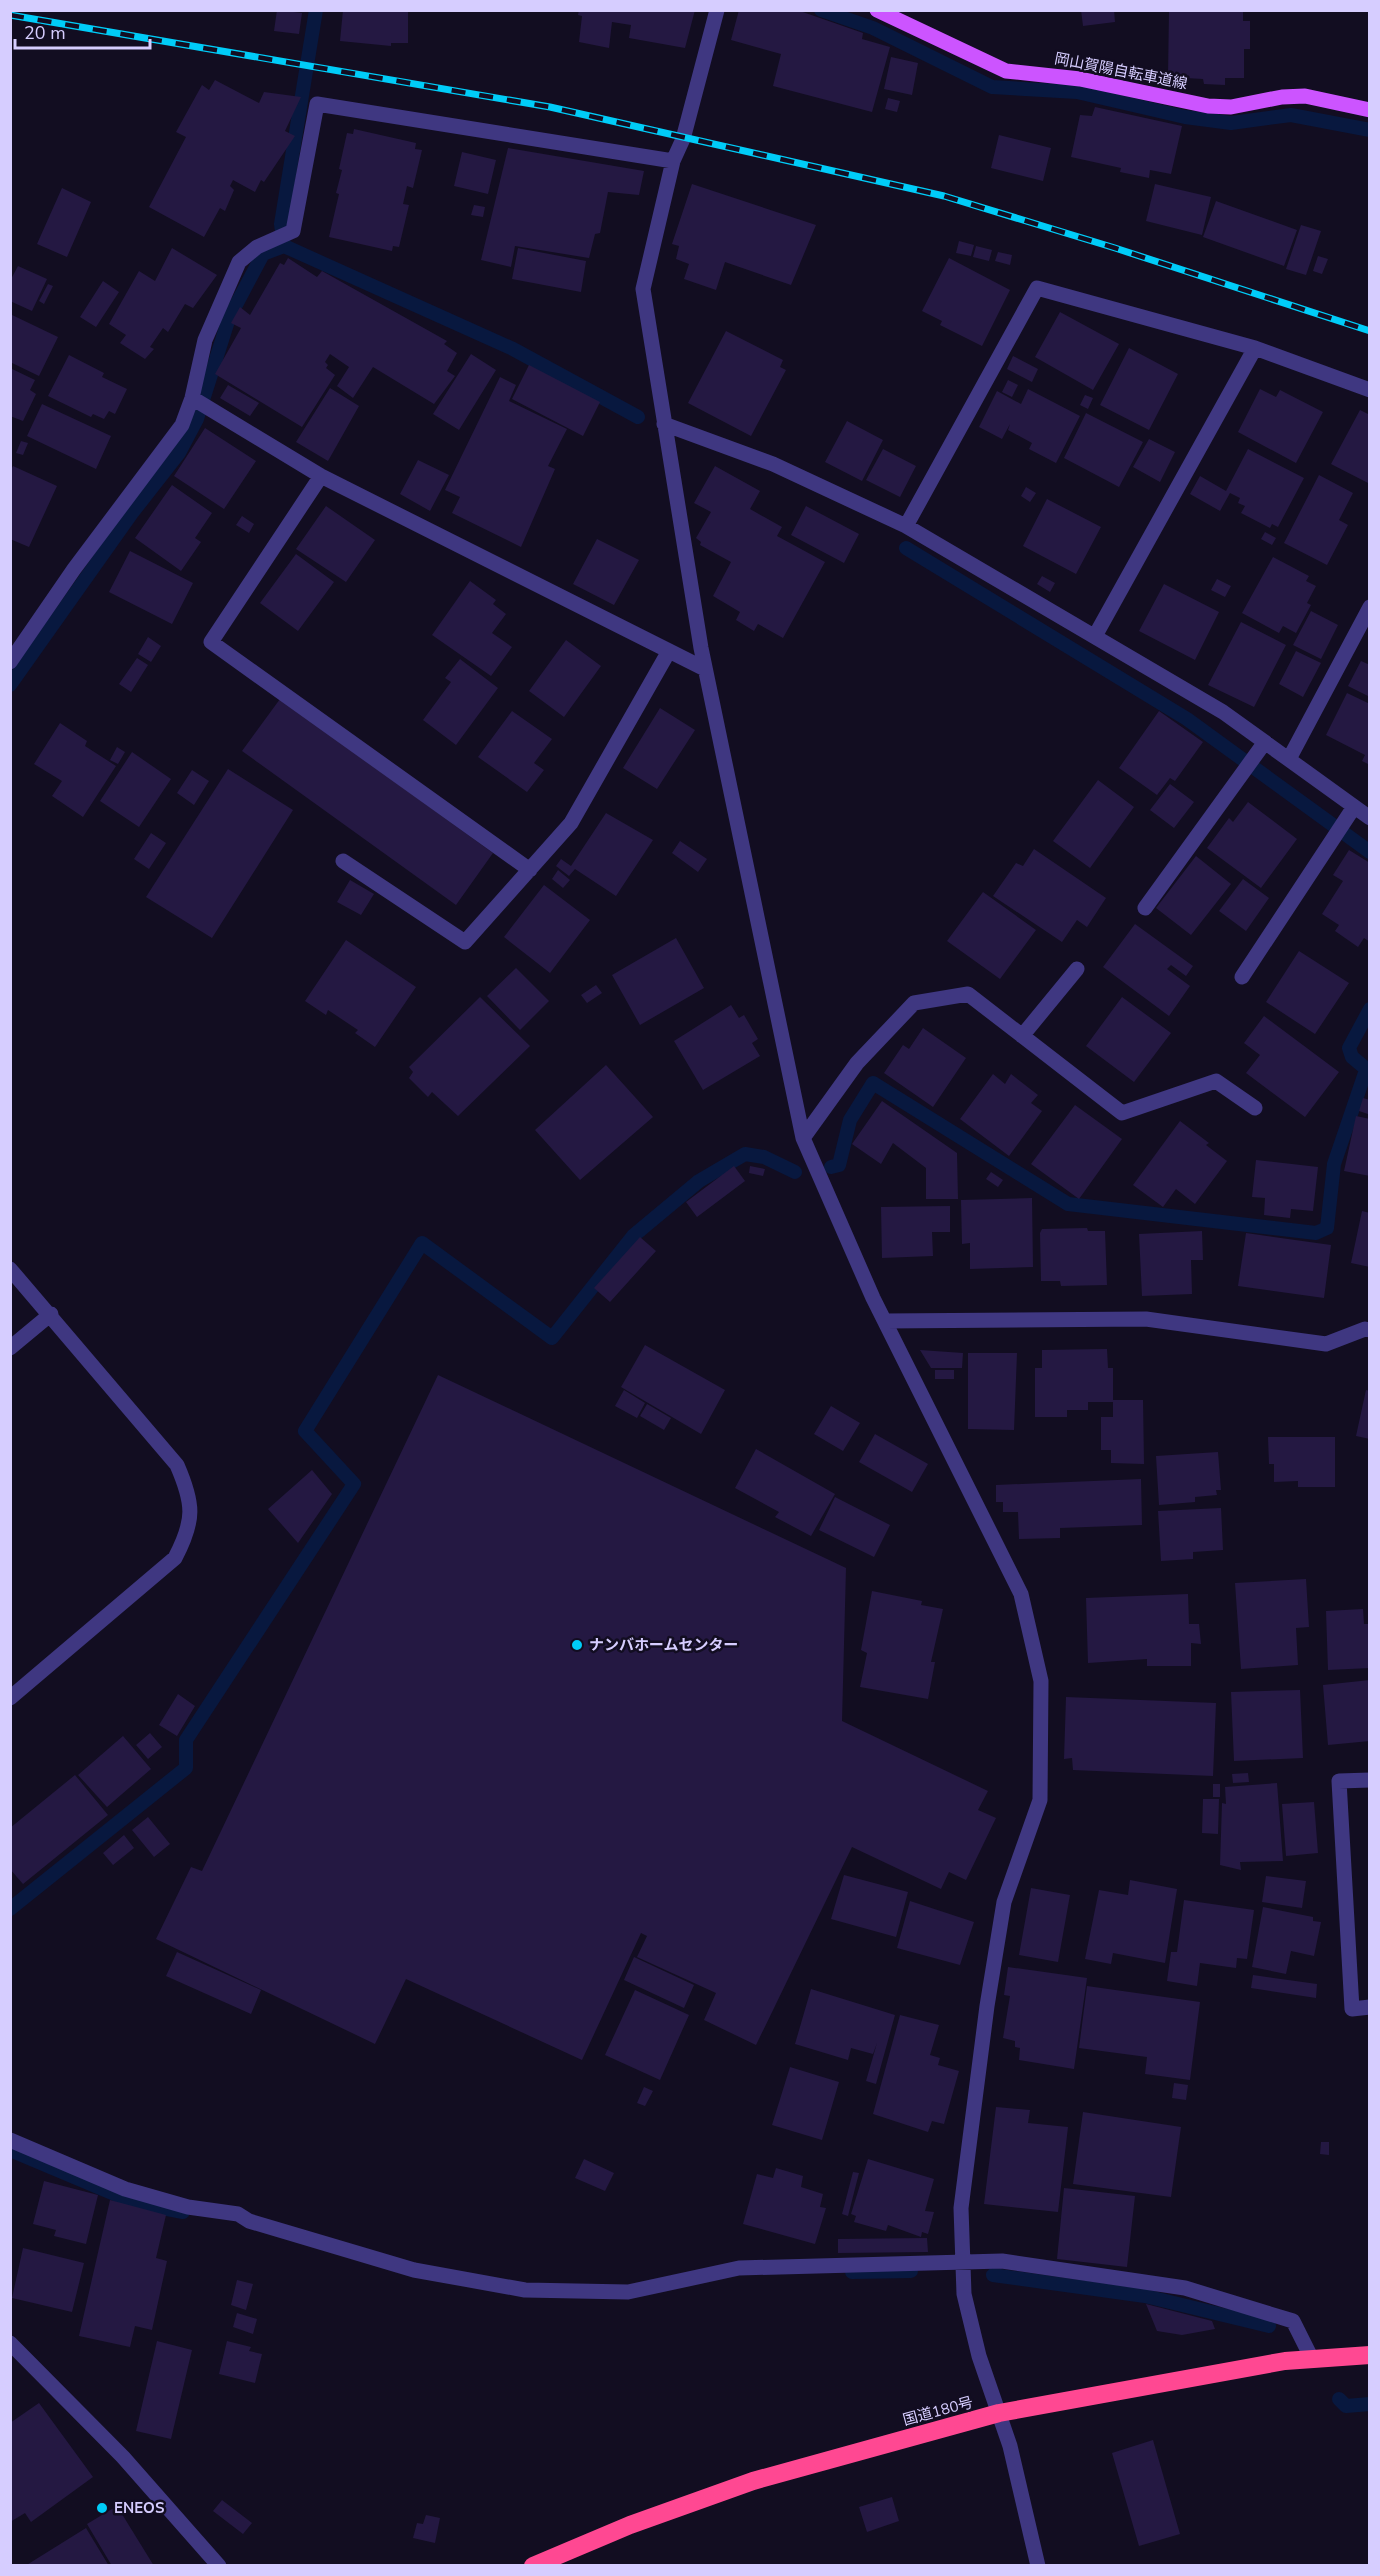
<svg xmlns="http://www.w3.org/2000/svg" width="1380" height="2576" viewBox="0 0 1380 2576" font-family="'Nunito Sans','Noto Sans JP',sans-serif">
	<rect width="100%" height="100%" fill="#120d21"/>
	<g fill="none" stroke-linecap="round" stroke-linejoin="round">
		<path stroke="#08183f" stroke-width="14" d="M821,10L873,28L992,87L1077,92L1185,117L1231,123L1291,115L1370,130
			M284,246L281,224L316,10
			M906,548L1187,719L1370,852
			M10,685L132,513L179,453L197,419L229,318L263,254L284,246L513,349L638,417
			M1370,1009L1349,1048L1352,1057L1370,1072
			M831,1167L839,1165L850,1120L873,1083L1068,1204L1316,1233L1327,1228L1334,1164L1366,1070
			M10,1909L186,1768V1740L354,1484L305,1431L422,1243L552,1338L633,1236L699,1181L745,1154L764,1157L795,1172
			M10,2150L136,2203L183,2212
			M852,2272L911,2271
			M993,2275L1145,2296L1269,2326
			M1339,2399L1346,2406L1370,2404"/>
	</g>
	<path fill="#241842" d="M277,10L302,13L299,34L274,31Z
		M343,10H408V43H391V46L340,41Z
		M579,10H695L685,48L629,38L631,25L612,22L609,48L579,42L582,16L578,15Z
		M739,10H797L863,33L862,39L890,47L872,112L773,86L781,54L731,40Z
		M1081,10H1114L1115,22L1083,26Z
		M1169,10H1243V21H1250V49H1244V78H1225V85L1204,84L1203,79L1168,77Z
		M891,57L918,63L912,95L884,89Z
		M215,80L259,103L264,92L301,97L285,131L295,136L264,182L261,180L255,192L233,180L230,186L234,190L225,211L220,208L204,237L149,207L186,137L176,132L202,85L209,90Z
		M888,98L900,101L897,112L885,109Z
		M1095,107L1182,126L1171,174L1150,170L1149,178L1120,172L1121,168L1071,157L1080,115L1092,116Z
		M354,129L416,143L415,149L422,150L413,188L407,186L403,204L409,205L399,247L393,246L392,251L329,237L339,194L336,193L342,170L339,169L347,133L353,134Z
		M999,135L1051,148L1043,181L991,168Z
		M508,148L644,171L639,195L608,192L600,233L595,234L589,258L515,246L511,267L481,260Z
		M462,152L496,160L488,194L454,186Z
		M692,184L816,225L791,285L725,262L716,290L684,279L689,264L676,259L679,246L672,244Z
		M1155,184L1211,197L1202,235L1146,221Z
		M62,188L91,202L67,257L37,244Z
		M1216,201L1297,230L1284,266L1203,237Z
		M474,205L485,207L483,217L471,215Z
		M1301,225L1321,231L1306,275L1286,269Z
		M959,241L974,245L971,256L956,253Z
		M976,246L992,250L989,261L973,257Z
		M172,248L217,275L193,308L185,304L168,332L163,328L150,347L154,349L145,359L120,343L126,335L109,324L139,271L155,281Z
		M518,248L586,261L581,292L512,279Z
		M998,252L1012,255L1010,265L995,261Z
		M1318,256L1328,259L1322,274L1313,271Z
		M288,258L317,277L322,271L447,341L444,344L457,353L447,371L455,376L434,404L373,367L353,398L337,386L349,367L330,354L325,362L328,365L326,368L335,375L302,427L215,374L241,328L231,323L240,307L250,315L280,263L284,265Z
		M949,258L1010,290L982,346L940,325L942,321L922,311Z
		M18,266L47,279L32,311L10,301V281Z
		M103,281L119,292L96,327L80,317Z
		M48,284L53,286L44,304L39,301Z
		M1060,312L1119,344L1093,390L1035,357Z
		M10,314L58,337L39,376L10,362Z
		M726,331L783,360L780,367L786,370L751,436L688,403Z
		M1129,348L1178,374L1149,430L1100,405Z
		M471,354L496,370L459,430L433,414Z
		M69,355L104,373L102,377L127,389L115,414L109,411L104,419L93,414L91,417L48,396Z
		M1013,356L1038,369L1032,382L1007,369Z
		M529,365L600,402L583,436L512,399Z
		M10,368L35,380L30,390L36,394L23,421L10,416Z
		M500,377L516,385L509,401L567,429L548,466L555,469L521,547L452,513L460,497L445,490Z
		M1008,380L1018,385L1012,397L1002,392Z
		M228,385L259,403L250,416L220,398Z
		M330,388L359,406L328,461L296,442Z
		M1028,389L1080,416L1056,463L1029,449L1032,443L1008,430L1010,424L1002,439L979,427L997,391L1021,404Z
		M1260,389L1276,397L1280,390L1323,412L1296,463L1238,432Z
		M1085,395L1093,398L1088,409L1080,405Z
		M42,404L111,436L96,469L27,436Z
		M1360,410L1370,415V484L1331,464Z
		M1086,413L1143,442L1119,487L1064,458Z
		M847,421L883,440L862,481L825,462Z
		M205,428L256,461L224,509L174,476Z
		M1149,439L1175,452L1160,482L1133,467Z
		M21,441L28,443L23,455L16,453Z
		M883,449L916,466L900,497L866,480Z
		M1248,449L1304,478L1278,527L1272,524L1270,528L1241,513L1245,506L1238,503L1240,498L1230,493L1220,511L1190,494L1200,476L1226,491Z
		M418,460L449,475L430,511L400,494Z
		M13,466L57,486L29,547L10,539V472Z
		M715,466L760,491L750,509L782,527L777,536L825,562L783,638L758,624L754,631L736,620L740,612L713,596L731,562L700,545L701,542L696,538L711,512L694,503Z
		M1319,475L1353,493L1339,520L1348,525L1327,565L1284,543Z
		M172,485L212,513L195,538L201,542L181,571L135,538Z
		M1026,487L1036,493L1030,502L1021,496Z
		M1047,499L1101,527L1076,574L1023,546Z
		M326,506L375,540L346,582L296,549Z
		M806,506L859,534L844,563L791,535Z
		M242,516L254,524L249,533L236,525Z
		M1265,532L1276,538L1272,545L1261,539Z
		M597,539L639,560L614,605L573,584Z
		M130,551L193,583L172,624L109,592Z
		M296,554L334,582L298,631L260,603Z
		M1273,557L1309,576L1306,581L1316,586L1307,603L1311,605L1296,633L1283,626L1279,633L1242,613Z
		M1042,576L1055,583L1050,592L1037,584Z
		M1217,579L1231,586L1225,597L1211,590Z
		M470,581L496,600L493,604L506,614L492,633L512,647L491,676L432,635Z
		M1164,584L1219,612L1195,660L1139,631Z
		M1311,611L1338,625L1321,659L1293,645Z
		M1241,622L1286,645L1254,707L1208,685Z
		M148,637L161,646L151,662L138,654Z
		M566,640L601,666L564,717L529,691Z
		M1296,651L1321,663L1303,697L1279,684Z
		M137,658L148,665L131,692L119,684Z
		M460,659L498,688L456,745L423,720L451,682L445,678Z
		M1361,661L1370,665V697L1348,686Z
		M1347,693L1370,704V765L1362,761L1365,755L1326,735Z
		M280,699L493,853L456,905L242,751Z
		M660,708L695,730L657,789L623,768Z
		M512,711L552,739L534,763L544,770L527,792L478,757Z
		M1159,711L1203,742L1175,781L1170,778L1157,795L1119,768Z
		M60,723L87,741L85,746L116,766L83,817L52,796L62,781L34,764Z
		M117,747L125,752L118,764L110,760Z
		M132,752L171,779L139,827L100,801Z
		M228,769L293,810L212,938L146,897Z
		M192,770L209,781L194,805L177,793Z
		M1098,780L1134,807L1090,868L1053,841Z
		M1170,784L1194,802L1174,828L1150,810Z
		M1248,802L1297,839L1261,888L1207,848L1229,818L1233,822Z
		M606,813L653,840L616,896L575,869L569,876L556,866L561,859L571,866Z
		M151,833L166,843L149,869L134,859Z
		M680,841L707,859L698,872L672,853Z
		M1034,849L1106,898L1087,927L1077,920L1062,942L993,896L1016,863L1023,866Z
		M1349,850L1370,863V942L1364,938L1358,947L1335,931L1339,925L1322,914L1343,881L1333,875Z
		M1196,856L1231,884L1191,935L1156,908Z
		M558,870L570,880L563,888L552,879Z
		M1243,879L1269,898L1246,931L1219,911Z
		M350,880L374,894L361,915L337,902Z
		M544,885L590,920L550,973L504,937Z
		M983,892L1036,930L1000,979L947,941Z
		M1135,924L1193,966L1186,976L1171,965L1167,969L1190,986L1169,1016L1103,967Z
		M676,938L704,988L640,1025L612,975Z
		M346,940L416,987L375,1047L355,1033L358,1030L328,1010L326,1015L305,1001Z
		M1299,951L1349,983L1315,1034L1266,1002Z
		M516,968L549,1001L520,1030L487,996Z
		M596,985L602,993L587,1003L581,995Z
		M480,997L530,1046L458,1116L432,1092L428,1097L409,1078L413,1072L409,1067Z
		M1122,997L1171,1033L1134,1082L1086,1046Z
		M731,1005L739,1018L744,1015L758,1039L752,1043L760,1056L703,1090L674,1041Z
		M1264,1016L1339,1072L1305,1117L1246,1073L1260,1055L1244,1043Z
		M923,1028L966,1058L933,1107L884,1073L903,1045L909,1049Z
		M606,1065L653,1117L580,1180L535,1130Z
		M993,1074L1005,1084L1011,1074L1038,1095L1031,1103L1042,1111L1009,1156L960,1119Z
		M1363,1098L1370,1100L1368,1114L1359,1111Z
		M882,1101L957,1153L958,1199H926V1168L893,1143L881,1164L852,1144Z
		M1075,1105L1122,1139L1079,1199L1031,1164Z
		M1356,1116L1370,1119V1176L1344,1171Z
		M1180,1121L1209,1143L1206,1145L1227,1161L1195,1204L1176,1189L1163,1207L1133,1185Z
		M1256,1160L1318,1167L1313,1211L1291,1209L1290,1218L1264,1215L1265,1198L1252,1197Z
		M734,1166L745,1181L697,1217L686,1202Z
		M750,1166L765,1169L763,1176L749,1173Z
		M991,1172L1003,1180L998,1187L986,1179Z
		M1032,1198L1033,1267L970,1269V1243L962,1244L961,1200Z
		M950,1206V1232H932L933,1256L882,1258L881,1207Z
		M1362,1211L1370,1213V1267L1351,1263Z
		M1087,1228L1088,1231H1105L1107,1285L1061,1286L1060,1281H1041L1040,1233L1042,1229Z
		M1202,1231L1203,1260H1191L1192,1294L1142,1296L1139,1234Z
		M1246,1233L1331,1245L1324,1298L1238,1286Z
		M640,1237L656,1251L610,1302L594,1288Z
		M645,1345L725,1390L701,1434L621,1387Z
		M1107,1349L1108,1368H1113V1400H1143L1144,1464L1111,1463V1450H1101V1417H1113V1402H1088V1410H1067V1417H1035V1368H1042V1350Z
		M920,1350L963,1353L962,1368H931Z
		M968,1353H1017L1014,1430L968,1429Z
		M935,1370H954V1379H935Z
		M438,1375L846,1568L842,1721L988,1791L978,1810L996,1818L966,1880L949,1872L941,1889L852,1847L756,2045L704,2020L716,1993L637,1957L647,1936L641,1933L582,2060L406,1979L375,2044L156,1939L191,1867L202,1871Z
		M624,1390L645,1403L637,1418L615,1406Z
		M1366,1390L1370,1391V1439L1356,1436Z
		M647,1404L671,1418L664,1430L640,1416Z
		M831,1406L860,1423L843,1451L814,1434Z
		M875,1434L928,1464L912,1492L859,1462Z
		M1268,1437H1335V1487H1298V1481L1274,1482V1464H1269Z
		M756,1449L835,1494L811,1536L775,1517L779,1512L735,1488Z
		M1218,1452L1221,1490H1216L1217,1495L1195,1497V1502L1159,1505L1156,1456Z
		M312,1470L332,1494L298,1543L268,1509Z
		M1141,1479L1142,1525L1060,1528V1538L1019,1539L1018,1512H1003V1502H996V1485Z
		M835,1497L890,1525L874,1557L819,1530Z
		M1221,1508L1223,1550L1193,1552V1559L1161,1561L1158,1511Z
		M1306,1579L1309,1627L1296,1628L1298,1665L1241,1669L1235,1583Z
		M872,1591L922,1601L921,1605L943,1609L931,1662H935L928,1699L860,1687L867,1653L861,1650Z
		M1188,1594L1189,1624H1199L1201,1644L1191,1643V1666H1147V1659L1088,1663L1086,1598Z
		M1363,1609L1364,1624H1370V1668L1328,1670L1326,1611Z
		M1370,1680V1741L1328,1745L1323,1685Z
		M1300,1690L1303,1758L1234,1761L1231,1692Z
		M178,1694L195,1706L177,1736L159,1725Z
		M1066,1697L1216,1703L1213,1776L1073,1770L1072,1758L1064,1759Z
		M150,1733L162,1747L148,1759L136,1745Z
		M123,1736L151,1769L107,1807L78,1775Z
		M1248,1773L1249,1782L1233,1783L1232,1774Z
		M75,1775L108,1815L23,1884L10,1869V1828Z
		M1277,1783L1283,1861L1240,1862L1241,1870L1220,1865L1222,1803L1226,1804L1225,1787Z
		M1213,1784H1220V1797H1213Z
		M1203,1799H1219L1218,1834L1202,1833Z
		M1314,1802L1318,1853L1286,1856L1282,1804Z
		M148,1817L170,1844L154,1857L132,1830Z
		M124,1835L134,1848L113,1865L103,1853Z
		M844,1875L908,1892L896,1937L831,1919Z
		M1266,1876L1306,1881L1302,1908L1262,1902Z
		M1130,1880L1177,1889L1165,1963L1113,1953L1111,1964L1085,1959L1099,1890L1128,1895Z
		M1031,1888L1070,1895L1058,1962L1019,1955Z
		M1184,1900L1254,1910L1247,1959L1237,1958L1236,1968L1200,1963L1197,1986L1167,1981L1171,1952H1177Z
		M910,1901L974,1922L960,1965L897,1948Z
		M1263,1907L1313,1917V1921L1321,1922L1314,1956L1291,1951L1286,1974L1252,1967Z
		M177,1952L261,1990L251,2014L166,1976Z
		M634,1957L694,1985L684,2008L624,1980Z
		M1008,1967L1087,1978L1074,2069L1019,2060L1020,2048L1015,2047V2041L1003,2038L1010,1996L1004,1995Z
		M1253,1975L1317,1984L1316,1998L1251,1988Z
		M1087,1986L1200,2002L1190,2080L1145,2074L1147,2057L1079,2048Z
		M811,1989L895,2015L876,2084L866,2081L877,2043L873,2054L851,2048L848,2060L795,2044Z
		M635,1990L689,2015L660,2080L605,2055Z
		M900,2015L939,2025L930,2055L940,2058L938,2065L959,2071L944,2124L932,2121L928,2132L873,2114Z
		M790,2067L839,2082L822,2140L772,2125Z
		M1174,2083L1188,2085L1186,2100L1172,2098Z
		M644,2087L653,2091L645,2106L637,2103Z
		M996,2107L1030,2110L1028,2123L1068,2127L1058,2212L984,2204Z
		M1083,2112L1181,2127L1171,2197L1073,2184Z
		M1321,2142H1329V2155L1320,2154Z
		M584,2159L614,2173L605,2191L575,2178Z
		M868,2159L934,2179L925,2211L934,2212L928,2234L922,2232L921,2237L888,2225L886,2231L854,2222L856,2216L851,2214Z
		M776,2168L803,2176L801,2187L823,2194L820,2207L826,2208L815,2244L743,2224L757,2174L773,2178Z
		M853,2172L859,2173L848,2216L842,2214Z
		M44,2181L98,2195L86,2244L54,2236L56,2230L33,2224Z
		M1064,2188L1135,2196L1127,2267L1057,2259Z
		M110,2200L166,2215L156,2258L167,2261L152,2330L135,2326L130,2347L79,2336Z
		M927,2238L928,2252L838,2253V2239Z
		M23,2248L84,2263L72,2312L12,2298Z
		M237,2280L253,2284L246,2310L231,2305Z
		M1146,2304L1212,2321L1215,2329L1182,2335L1157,2331Z
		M237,2313L257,2319L253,2334L233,2327Z
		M157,2341L192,2350L171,2439L136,2431Z
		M227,2341L251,2347L249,2351L262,2354L255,2383L219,2374Z
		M39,2403L93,2477L31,2522L25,2513L10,2522V2423Z
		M1153,2440L1180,2534L1139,2546L1112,2453Z
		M892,2497L899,2521L867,2532L859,2507Z
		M222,2500L252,2523L243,2534L213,2511Z
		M117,2506L154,2566H112L87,2524Z
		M426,2515L440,2518L435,2543L413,2538L417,2523L423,2524Z
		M86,2528L109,2566H25Z"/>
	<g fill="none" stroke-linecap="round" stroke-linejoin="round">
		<path stroke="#3f3781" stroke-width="15" d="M717,10L683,139L673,161L643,289L701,648L803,1138L873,1298L1021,1594L1041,1681L1040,1800L1004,1902L987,2006L961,2208L964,2294L979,2356L1010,2446L1038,2566
			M192,398L321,476L705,669
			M664,424L773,464L906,526L1223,712L1370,818
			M321,476L211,642L530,870
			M906,526L1037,288L1255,348L1370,390
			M1095,636L1255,348
			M10,662L74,569L182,425L192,398L205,340L239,262L257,247L293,231L317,104L673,161
			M1289,759L1370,607
			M343,861L465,942L571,823L669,651
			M1145,908L1265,742
			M1242,977L1354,807
			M1022,1036L1077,969
			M803,1138L857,1063L914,1003L968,994L1122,1113L1216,1081L1255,1108
			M10,1269L177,1465C194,1504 195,1520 175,1558L10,1698
			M885,1321L1146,1319L1326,1344L1365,1329L1370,1330
			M10,1348L51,1314
			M1370,1780L1339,1781L1352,2009L1370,2007
			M10,2140L125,2189L188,2207L238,2214L249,2221L414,2270L525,2290L628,2292L739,2268L1002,2261L1185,2288L1293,2321L1312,2359
			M10,2343L123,2457L219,2566"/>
		<path stroke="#cc54ff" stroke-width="15" d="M877,10L1006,71L1080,79L1208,106L1231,107L1282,97L1305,96L1370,110"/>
		<path stroke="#ff4892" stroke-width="18" d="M533,2566L630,2525L753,2481L999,2413L1285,2361L1370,2355"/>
		<g stroke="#00ccf8" stroke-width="7">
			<path id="rail" d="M10,15L550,107L944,196L1115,248L1370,331"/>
		</g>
		<use href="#rail" stroke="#120d21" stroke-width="4.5" stroke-dasharray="14" stroke-linecap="butt"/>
	</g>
	<g fill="#00ccf8" stroke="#120d21" stroke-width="2">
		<circle cx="577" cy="1645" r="6"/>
		<circle cx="102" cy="2508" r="6"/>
	</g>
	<g text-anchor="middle" stroke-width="5" stroke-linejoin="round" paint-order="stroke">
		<g font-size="15" fill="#d6cdff" stroke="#120d21">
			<text transform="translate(1121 71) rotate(11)" y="5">岡山賀陽自転車道線</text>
			<text transform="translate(938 2411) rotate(-15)" y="5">国道180号</text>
		</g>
		<g font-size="15" font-weight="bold" fill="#d6cdff" stroke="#120d21" text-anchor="start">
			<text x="589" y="1650">ナンバホームセンター</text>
			<text x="114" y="2513">ENEOS</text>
		</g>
	</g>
	<rect width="1380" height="2576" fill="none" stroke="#d6cdff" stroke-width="24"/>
	<path d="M15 39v9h135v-9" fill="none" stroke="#d6cdff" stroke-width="3"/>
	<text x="24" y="39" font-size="18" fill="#d6cdff" stroke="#120d21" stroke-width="4.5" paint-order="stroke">20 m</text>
</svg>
